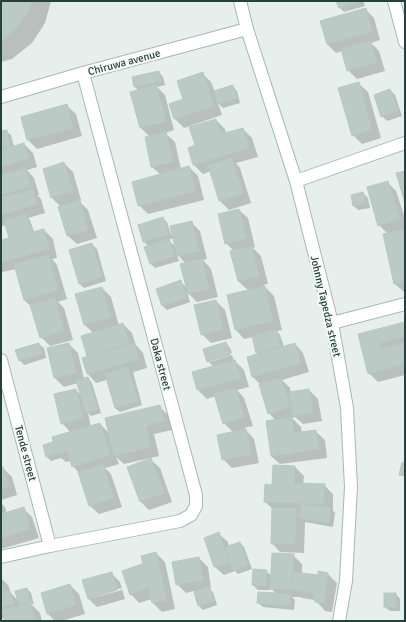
<svg xmlns="http://www.w3.org/2000/svg" width="406" height="622" viewBox="0 0 406 622" font-family="Signika,sans-serif">
	<rect width="100%" height="100%" fill="#e6efeb"/>
	<path fill="#0003" fill-rule="evenodd" d="M1,1H51L45,23L32,43L12,59L1,62Z
		M338,1H363L365,6L344,12L340,8Z
		M365,9L374,18L380,40L371,43L379,51L385,71L357,79L348,70L342,51L336,53L327,44L321,22Z
		M159,72L163,77L165,85L157,87L165,95L174,130L165,133L175,142L181,169L189,167L198,176L204,200L148,214L139,205L161,175L152,167L150,137L141,128L131,93L139,91L134,86Z
		M202,73L211,82L215,92L233,87L237,91L240,103L223,108L218,103L222,115L184,128L175,119L170,104L184,99Z
		M359,84L368,92L381,138L362,144L353,135Z
		M390,90L395,95L402,116L387,121L382,116Z
		M67,106L76,114L82,136L37,149L28,140L22,118Z
		M216,120L225,129L226,134L243,129L252,138L258,157L236,163L240,168L251,203L229,210L220,201L211,171L203,174L194,165L189,148L196,146Z
		M6,131L11,135L14,147L24,144L33,153L37,167L27,170L34,178L39,195H37L41,199L45,213L28,218L30,220L34,232L44,230L53,239L57,258L52,259L57,265L67,299L58,302L64,308L73,340L50,346L41,337L32,307L24,300L16,269L2,272H1V241L10,239L6,225L1,226V132Z
		M64,163L73,172L81,200L79,201L88,210L97,238L77,244L68,236L61,207L52,198L44,169Z
		M387,182L396,191L405,218V229H404L405,230V292H404L395,284L388,234L379,225Z
		M363,193L368,198L370,208L358,210L354,206L352,196Z
		M239,210L248,218L255,247L253,248L261,256L268,284L263,285L274,296L282,330L277,331L280,335L284,347L295,344L303,353L309,372L282,380L290,388L291,393L309,390L318,399L322,421L303,424L295,417L292,418L301,427L302,433L316,432L325,440L327,458L280,464L271,456L276,421L269,413L261,385L253,377L248,358L259,355L257,353L253,337L244,339L236,330L228,296L249,291L238,281L234,251L226,243Z
		M163,218L167,222L171,235L191,222L200,231L207,259L203,260L211,269L218,297L197,302L187,292L190,302L167,310L162,305L181,282L187,288L186,264L177,254L179,261L155,268L151,264L145,248L149,247L144,242ZM174,238L176,247L168,240Z
		M92,244L97,249L106,281L84,288L80,284L70,251Z
		M102,288L111,297L119,326L123,324L132,333L136,345L143,353L147,368L133,372L142,405L120,412L115,408L107,380L96,383L88,374L83,358L88,357L82,336L93,333L85,325Z
		M216,301L225,310L232,338L211,343L202,334Z
		M405,323V375L378,382L369,373L359,335Z
		M226,343L230,348L232,353L210,360V362L232,355L234,361H235L244,370L249,387L237,390L244,398L253,426L244,428L254,439L259,463L232,468L223,459L233,432L224,423L216,396L207,399L198,390L193,372L214,367L208,361Z
		M39,344L44,348L46,358L24,365L20,360Z
		M69,344L78,353L84,379L88,378L92,383L101,413L91,416L88,413L91,427L100,424L110,434L159,406L168,415L172,430L154,434L159,456L124,464L116,457L119,464L105,468L111,474L122,507L99,514L90,506L79,473L73,466L71,461L66,462L61,458L51,461L46,456L53,443L55,446L71,433L62,423L76,390L82,396L78,383L64,387L55,378L49,349Z
		M151,460L160,468L172,502L149,510L140,501Z
		M295,467L304,476L303,485H324L333,494V511L335,513L333,527L305,522L304,553L280,552L272,543L273,509L265,502L273,486Z
		M1,468H3L12,477L17,495L1,500Z
		M1,503L5,507L7,514L23,508L32,517L39,538L1,549Z
		M219,534L228,542L229,547L240,543L244,547L252,569L238,574L235,571L224,575L215,567L205,539Z
		M156,553L165,562L175,609L162,612L153,603L152,599L139,603L131,594L142,566L145,569Z
		M293,555L302,564V574L319,576V572L328,574L337,583L332,612L325,611L315,600L302,598L300,597H292L295,600L294,610L263,607L258,603L277,594L270,588V590H258L253,585L266,571L272,576Z
		M199,558L208,567L211,588L210,589L213,592L217,605L203,610L199,606L194,591L186,593L177,584Z
		M111,573L120,582L125,599L97,607L88,598ZM121,588L122,590L93,598V596Z
		M1,578L8,585L11,593L18,601L27,589L31,593L34,605L28,599L27,600L40,613L42,621H6L5,618L1,619Z
		M70,585L79,594L85,614L61,621H55L48,614Z
		M396,594L400,599V611H390L385,607Z"/>
	<path fill="#bbcac4" stroke="#b8c9c2" d="M1,1H32L30,8L17,28L1,41Z
		M336,1H361L339,8Z
		M366,8L372,32L327,44L320,21Z
		M370,41L377,62L347,71L341,49Z
		M159,71L161,81L134,87L132,77Z
		M203,72L214,106L174,119L169,104L183,99L177,81Z
		M359,82L372,130L352,136L338,88Z
		M156,85L166,121L140,128L130,92Z
		M233,85L237,98L218,104L214,91Z
		M390,89L398,111L381,117L374,95Z
		M67,104L73,128L27,140L21,117Z
		M216,119L221,134L243,128L249,148L193,165L188,148L195,145L189,127Z
		M7,130L10,146L1,148V131Z
		M166,132L173,162L151,167L145,137Z
		M24,143L29,158L1,167V150Z
		M232,158L243,194L219,201L208,165Z
		M64,162L73,191L51,198L43,169Z
		M189,166L196,191L138,206L132,182Z
		M25,168L31,186L1,195V175Z
		M405,171V203L396,173Z
		M388,181L400,219L378,226L367,187Z
		M33,189L37,204L1,215V198Z
		M363,192L366,203L353,206L351,195Z
		M80,200L88,230L67,236L58,207Z
		M239,209L247,238L225,244L218,214Z
		M26,214L32,232L9,238L4,221Z
		M163,217L169,234L143,242L138,225Z
		M192,221L199,251L177,256L170,226Z
		M44,229L49,249L1,262V240Z
		M405,229V282L394,284L383,234Z
		M169,239L175,256L150,264L144,247Z
		M92,243L102,277L79,284L69,250Z
		M252,246L259,276L238,281L230,251Z
		M49,255L58,290L24,300L14,264Z
		M202,259L209,289L188,294L180,264Z
		M181,280L187,298L162,306L156,289Z
		M265,286L273,321L235,330L227,295Z
		M102,287L111,317L84,325L75,294Z
		M55,298L64,331L40,338L30,305Z
		M216,300L223,329L201,335L194,305Z
		M405,322V336L380,343L381,349L405,343V364L368,374L358,334Z
		M123,323L129,343L87,356L81,336Z
		M276,329L281,346L256,353L252,336Z
		M226,342L230,355L207,362L203,349Z
		M39,343L42,354L19,361L15,350Z
		M69,343L76,373L54,378L47,348Z
		M134,343L139,359L87,374L82,358Z
		M295,343L301,363L252,377L247,357Z
		M235,360L241,378L197,390L192,372Z
		M128,367L138,401L115,408L105,374Z
		M88,377L98,409L86,413L76,380Z
		M281,378L290,407L268,414L259,384Z
		M236,388L244,417L223,424L214,394Z
		M76,389L83,418L61,424L54,394Z
		M309,389L313,413L293,416L289,392Z
		M160,405L164,421L146,426L151,447L114,456L105,418Z
		M292,417L294,433L316,430L319,449L271,456L266,421Z
		M100,423L110,455L72,467L67,451L56,454L52,437Z
		M246,429L251,454L222,460L217,435Z
		M53,442L56,454L46,457L43,445Z
		M151,458L164,493L140,502L127,467Z
		M402,462L405,463V476L399,475Z
		M103,464L114,498L89,506L78,472Z
		M273,465L295,466L294,483L325,484L324,504L264,502L265,484L272,485Z
		M1,467H3L9,486L1,489Z
		M302,504L331,508L329,523L299,518Z
		M24,507L30,529L1,538V514Z
		M272,508H296L295,544H271Z
		M219,532L229,562L214,567L204,538Z
		M240,542L248,565L233,571L225,547Z
		M156,552L167,600L152,603L141,556Z
		M272,553L294,554L292,589H270Z
		M199,557L203,580L176,585L172,562Z
		M142,564L148,588L130,595L122,571Z
		M253,569L267,570L266,586L252,585Z
		M318,571L328,573L324,603L315,602L313,593L292,590L294,572L318,575Z
		M112,572L117,590L88,599L82,580Z
		M1,579L5,592L9,590L14,604L1,608Z
		M70,584L76,605L47,614L41,593Z
		M209,587L214,601L198,606L194,592Z
		M27,588L31,603L19,606L15,591Z
		M258,592L291,594L290,606L257,603Z
		M384,593H396V607H384Z
		M31,603L36,621H5L2,610Z"/>
	<g fill="none" stroke-linecap="round" stroke-linejoin="round">
		<g stroke="#a8b8b2" stroke-width="14">
			<path id="minor" d="M240,1L247,29L296,181L332,323L347,408L351,487L346,581L339,621
				M394,1L405,42
				M1,97L83,73L247,29
				M296,181L405,143
				M332,323L405,304
				M1,360L50,546
				M1,557L50,546L180,521L191,515L196,506V495L83,73"/>
		</g>
		<use href="#minor" stroke="#fff" stroke-width="12"/>
	</g>
	<g text-anchor="middle" stroke-width="4" stroke-linejoin="round" paint-order="stroke">
		<g font-size="11" fill="#24423a" stroke="#f7fbf9">
			<text transform="translate(124 62) rotate(-15)" y="4">Chiruwa avenue</text>
			<text transform="translate(326 306) rotate(77)" y="4">Johnny Tapedza street</text>
			<text transform="translate(161 364) rotate(75)" y="4">Daka street</text>
			<text transform="translate(26 453) rotate(75)" y="4">Tende street</text>
		</g>
	</g>
	<rect width="406" height="622" fill="none" stroke="#24423a" stroke-width="4"/>
</svg>
